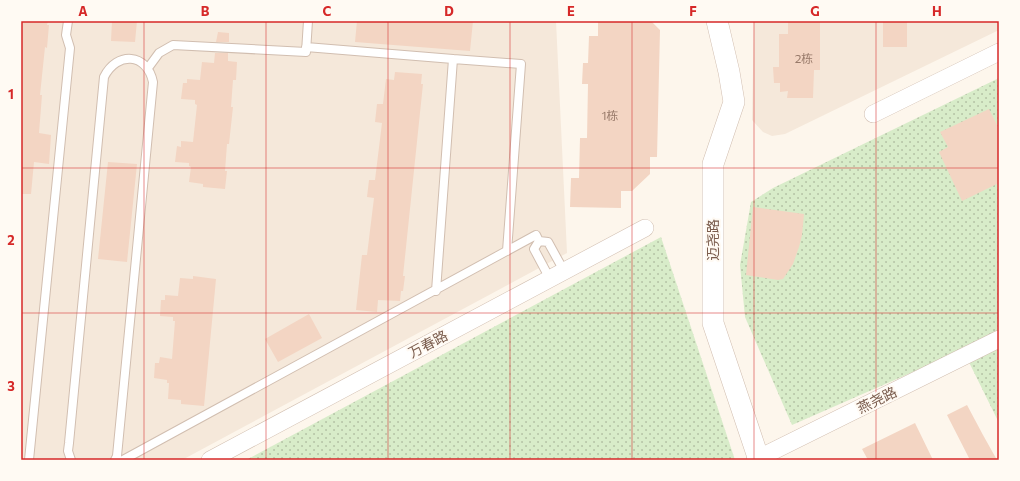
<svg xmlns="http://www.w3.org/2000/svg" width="1020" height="481" viewBox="0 0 1020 481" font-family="Commissioner,'Noto Sans SC',sans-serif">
	<defs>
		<pattern id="park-dots" width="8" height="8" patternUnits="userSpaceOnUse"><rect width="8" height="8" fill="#d8ecc9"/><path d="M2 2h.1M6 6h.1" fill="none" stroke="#b4c2a5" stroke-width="1.8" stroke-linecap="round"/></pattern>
	</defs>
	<rect width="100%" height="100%" fill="#fdf6ec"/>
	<path fill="#f5e8da" d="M21,21H556L567,253L182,460H21Z
		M754,21H999V30L785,134L772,136L763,132L752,120Z"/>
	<path fill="url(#park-dots)" d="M999,78V423L963,350L792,425L745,317L740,265L751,202L773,188Z
		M661,237L735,460H246Z"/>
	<path fill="#f3d5c3" d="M21,21H48L47,25H49L47,48L45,47L40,95H42L39,133L51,135L49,164L34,162L31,194H21Z
		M112,21H137L135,42L111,41Z
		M357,21H473L470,51L355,42Z
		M598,21H651L660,30L657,157H650V174L632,191H621V208L570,207L571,178H579L580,138H587L588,84H582L583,63H588L589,36H598Z
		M790,21H820V70H814L813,98H787L788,91L780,92V83H774L773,67H779V34H788V22Z
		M883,21H907V47H883Z
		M218,32L229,33V42H216Z
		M215,53H228V61L237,62L236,80H233L231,107H233L229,144H227L225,171H227L225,189L203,187V184L189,182L191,167L189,166V163L175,162L177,146L181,147V141L193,142L197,105L195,104V100L181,99L183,83H187V79L200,80L202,62L214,63Z
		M395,72L422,74L421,84H423L403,276H405L403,291H401L400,301L378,300L377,312L356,310L362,255H367L374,198L367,197L369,180H375L382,123L375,122L377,104H383L386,79L394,80Z
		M989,109L999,129V183L962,201L939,152L948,147L940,132Z
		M108,162L137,164L127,262L98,259Z
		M753,207L804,214L802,235L799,247L793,264L783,279L778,280L746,275Z
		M193,276L216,279L204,406L181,404V400L168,399L169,383H167V380L154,378L155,363H159L160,357L172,359L175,321H173V317L160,316L161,300H165V295L178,296L180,278L193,279Z
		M309,314L322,338L278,362L265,339Z
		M967,405L983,435L997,460H970L947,415Z
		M915,423L933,460H868L862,449Z"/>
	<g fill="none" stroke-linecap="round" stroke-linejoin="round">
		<g stroke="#d1beb0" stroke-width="10">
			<path id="service" d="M306,47L453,59
				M148,68L159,53L173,45L306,52L308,21
				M539,241L548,242L564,271
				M436,291L453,59L521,64L507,251
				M29,460L70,48L66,35L68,21
				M71,460L68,451L69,443L104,77C117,51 147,53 153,82L117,456L115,460
				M123,460L536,235L539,241L534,249L550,279"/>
		</g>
		<g stroke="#d1beb0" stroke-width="18">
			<path id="minor" d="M873,114L999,52
				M210,460L645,228
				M755,460L999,339"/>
		</g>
		<g stroke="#d1beb0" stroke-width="22">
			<path id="tertiary" d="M717,21L729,72L734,102L713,164V323L759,460"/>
		</g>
		<use href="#service" stroke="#fff" stroke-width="8"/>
		<use href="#minor" stroke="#fff" stroke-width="17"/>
		<use href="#tertiary" stroke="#fff" stroke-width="21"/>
	</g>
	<path fill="none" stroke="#d62828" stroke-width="1" stroke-opacity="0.55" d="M144,21V460M266,21V460M388,21V460M510,21V460M632,21V460M754,21V460M876,21V460M21,168H999M21,313H999"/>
	<g text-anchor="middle" stroke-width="4" stroke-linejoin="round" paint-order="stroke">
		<g font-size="12" fill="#987a6a">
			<text x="804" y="63">2栋</text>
			<text x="610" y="120">1栋</text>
		</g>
		<g font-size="14" fill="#7a5c4d" stroke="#fffaf3">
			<text transform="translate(713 240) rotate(-90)" y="5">迈尧路</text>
			<text transform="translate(428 344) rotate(-28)" y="5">万春路</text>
			<text transform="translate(877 400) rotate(-26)" y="5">燕尧路</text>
		</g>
	</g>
	<rect width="1020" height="481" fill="none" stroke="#fffaf3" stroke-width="44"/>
	<rect x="22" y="22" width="976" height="437" fill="none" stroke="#d62828" stroke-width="1.5"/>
	<g font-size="13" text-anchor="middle" font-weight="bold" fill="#d62828">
		<text x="83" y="16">A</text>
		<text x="205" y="16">B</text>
		<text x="327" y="16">C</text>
		<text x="449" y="16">D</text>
		<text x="571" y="16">E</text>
		<text x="693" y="16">F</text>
		<text x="815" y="16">G</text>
		<text x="937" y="16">H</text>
		<text x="11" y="99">1</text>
		<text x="11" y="245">2</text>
		<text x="11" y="391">3</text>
	</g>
</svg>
